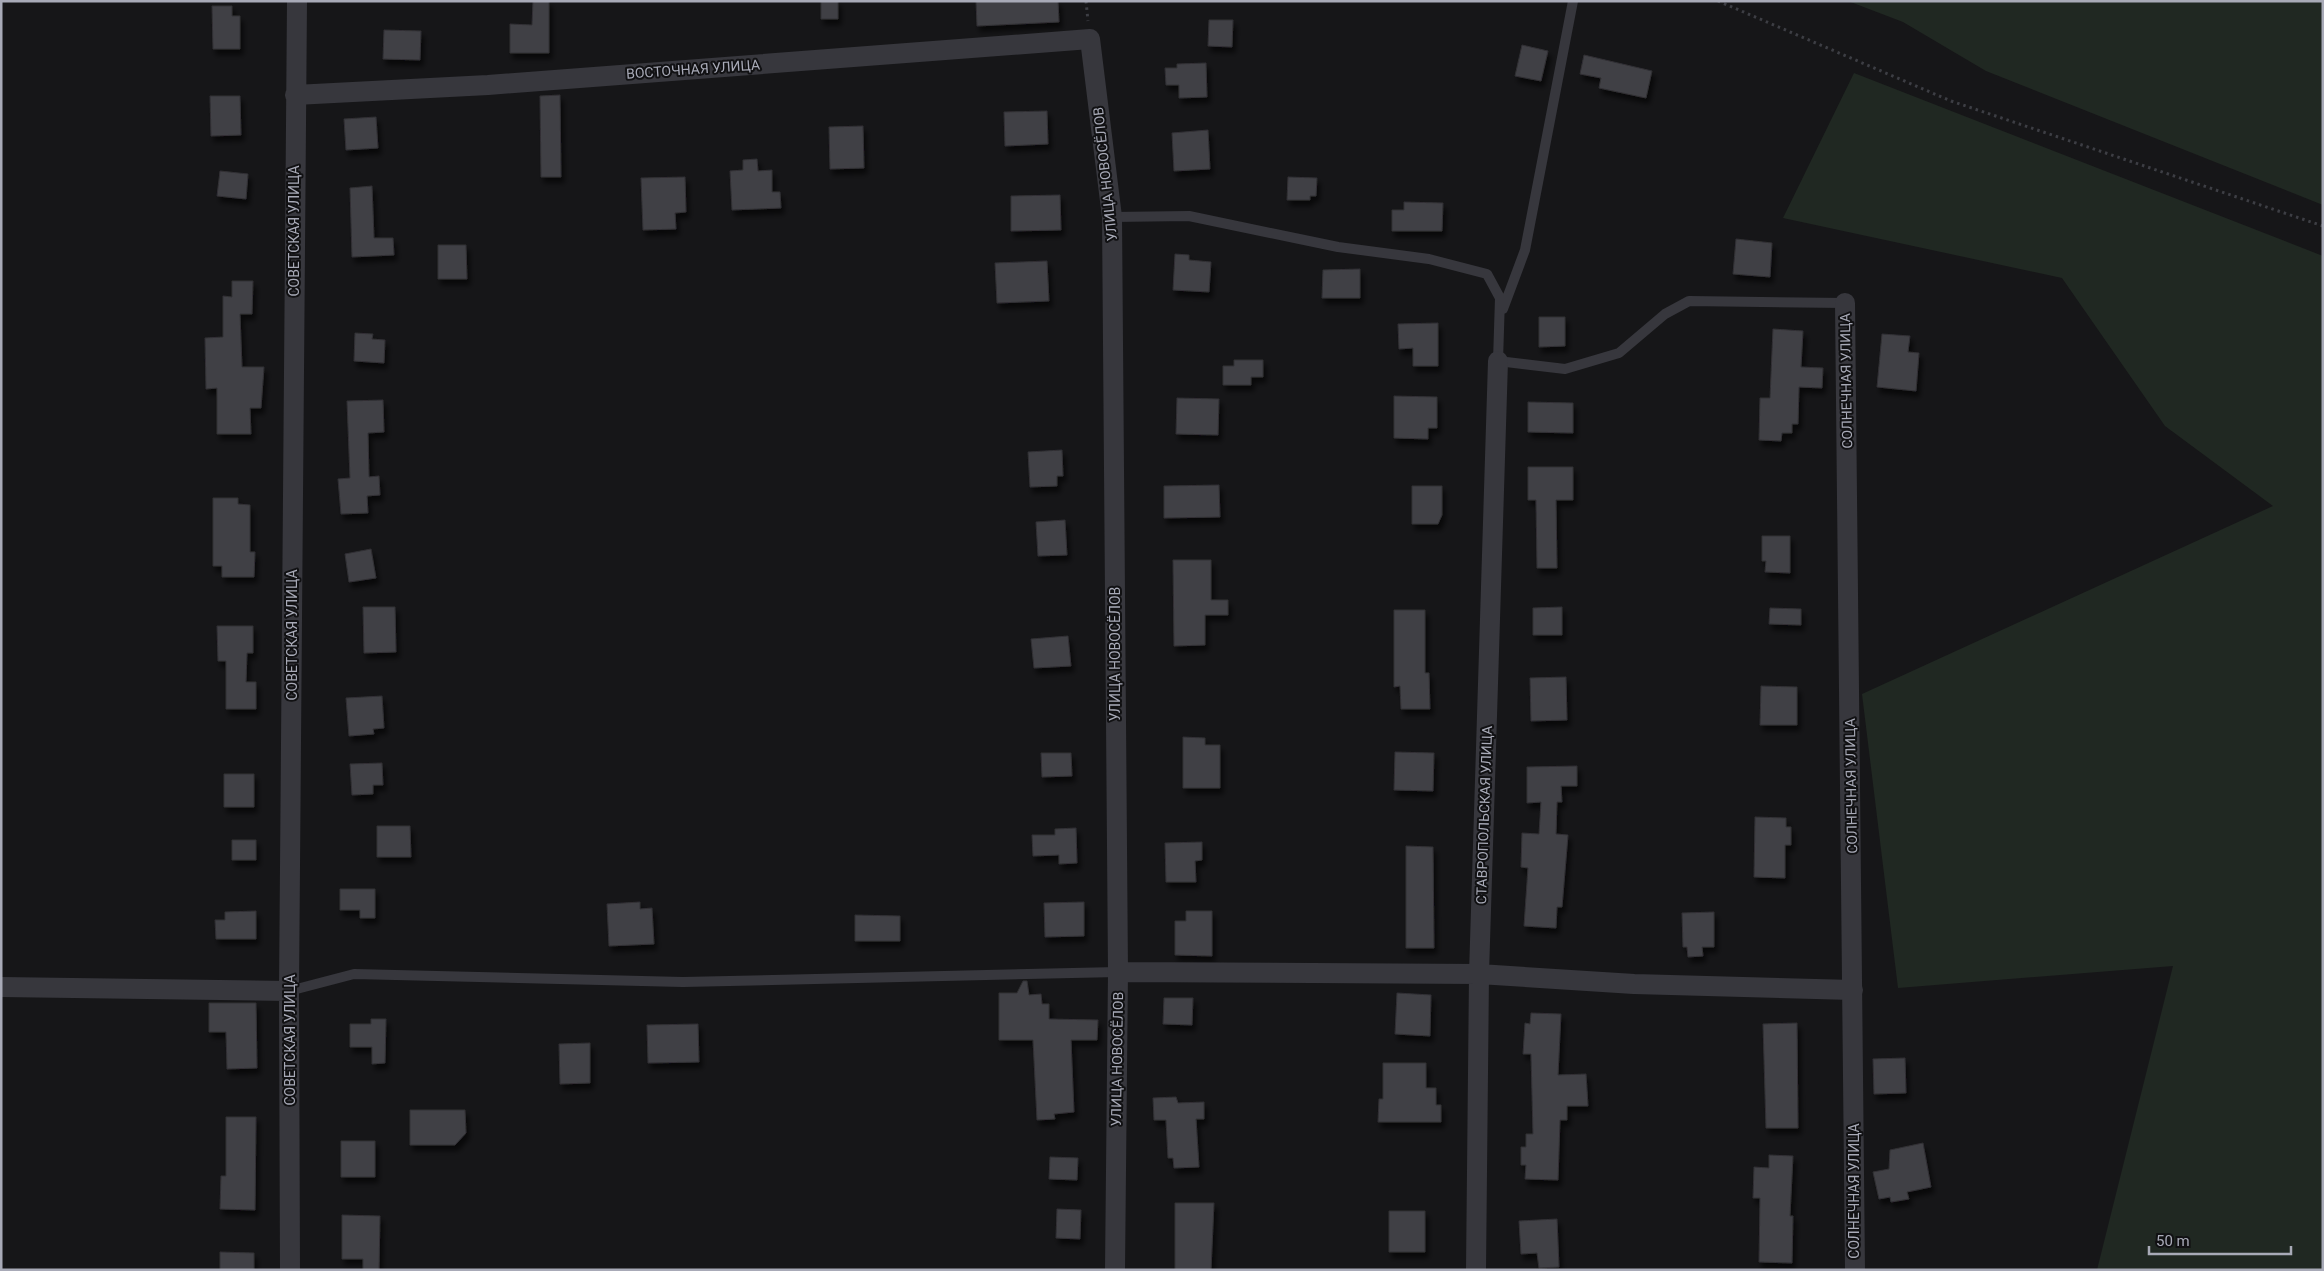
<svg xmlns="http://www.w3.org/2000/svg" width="2324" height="1271" viewBox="0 0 2324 1271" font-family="Roboto,sans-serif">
	<defs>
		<filter id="shadow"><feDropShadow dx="3" dy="5.5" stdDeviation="2.5" flood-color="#0009"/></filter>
	</defs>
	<rect width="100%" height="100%" fill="#161618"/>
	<path fill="#202822" d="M1848,1H2323V205L1986,71L1903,22Z
		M1854,73L2323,256V1270H2097L2173,966L1898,988L1862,694L2273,506L2165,426L2062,278L1783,218Z"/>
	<path fill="#404045" stroke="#313034" filter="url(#shadow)" d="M533,1H549V53H510V24L532,25Z
		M821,1H838V19H821Z
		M976,1H1058L1059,22L977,26Z
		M212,6H232V16H240V49H213Z
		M1209,20H1233L1232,47L1208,46Z
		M384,30L421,31L420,60L383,59Z
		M1522,45L1548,51L1541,81L1515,76Z
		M1584,55L1652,71L1646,98L1599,88L1601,78L1580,74Z
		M1206,63L1207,97L1179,98V85H1166L1165,68H1177V64Z
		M560,95L561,177H541L540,96Z
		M210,96H240L241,135L211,136Z
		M1047,111L1048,144L1005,146L1004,112Z
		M376,117L378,148L346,150L344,119Z
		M863,126L864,168L830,169L829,127Z
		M1208,130L1210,169L1174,171L1172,133Z
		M757,159L758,171L772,170V192H780L781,208L732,210L730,171L743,170V160Z
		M220,171L248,174L246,199L217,196Z
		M685,177L686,212L675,213L676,229L643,230L641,178Z
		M1288,177L1317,178L1316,196H1310V200H1287Z
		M372,186L374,238H393L394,255L352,257L350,188Z
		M1060,195L1061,230L1011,231V196Z
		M1404,202L1443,203L1442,231H1392V210H1404Z
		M1736,239L1772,243L1770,277L1733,274Z
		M438,245H466L467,279H438Z
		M1175,254L1189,255V260L1211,262L1209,292L1173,290Z
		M1047,261L1049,301L997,303L995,263Z
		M1360,269V298H1322L1323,270Z
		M232,281H253L252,314H240L242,367H264L261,408H250L251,434H217V388L206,389L205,338L223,337V296L232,297Z
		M1539,317H1565V346L1539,347Z
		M1438,323V366H1413V348L1399,349L1398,324Z
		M1773,329L1803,331L1801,367L1823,368L1822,388L1799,387L1798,424H1792V433H1782L1781,441L1759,440L1760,398H1770Z
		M355,333L373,334L372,339L385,340L384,363L354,361Z
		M1882,334L1910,336L1908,352L1919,353L1916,391L1877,387Z
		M1234,360H1263V377H1251V385H1223V366H1234Z
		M1394,396L1437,397V428H1428V439L1394,438Z
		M1177,398L1219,399L1218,435L1176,434Z
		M383,400L384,432L368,433L369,477L379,476L380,495L367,496L368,513L341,514L338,479L350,478L347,401Z
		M1528,402L1573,403V433L1528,432Z
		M1062,450L1063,476H1057V486L1030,487L1028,452Z
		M1528,467H1573V500H1556L1557,568H1537L1536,500H1528Z
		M1219,485L1220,517L1164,518V486Z
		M1412,486H1442V515L1438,524H1412Z
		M213,498H238V504L250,505V552H255L254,577H222V566H213Z
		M1065,520L1067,555L1038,556L1036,522Z
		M1762,536H1790V573L1765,572L1766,561H1762Z
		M371,549L376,578L349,582L345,554Z
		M1173,560H1211V600H1228V615H1205V645L1174,646Z
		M363,607H395L396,652L364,653Z
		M1562,607V635H1533V608Z
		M1770,608L1801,609V625L1769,624Z
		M1394,610H1425V673H1429L1430,709H1401L1400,686L1394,687Z
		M217,626H253V653H247L246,682H256V709H226V661H218Z
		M1068,636L1071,666L1034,668L1031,639Z
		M1566,677L1567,720L1531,721L1530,678Z
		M1761,686L1797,687V725H1760Z
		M382,696L384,728L373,729L374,734L349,736L346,698Z
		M1183,737L1205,738V745H1220V788H1183Z
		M1395,752L1434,753L1433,791L1394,790Z
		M1041,753H1071L1072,776L1042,777Z
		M382,763L383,785H373V794L352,795L350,764Z
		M1577,766V786H1561L1562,802H1557L1556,834L1568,835L1562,907H1557L1556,928L1524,926L1528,868L1521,867L1522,833L1539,834L1541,802L1527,803V767Z
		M224,774H254V807H224Z
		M1755,817L1786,818V827H1791V845H1785V878L1754,877Z
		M377,826H410L411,857H377Z
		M1076,828L1077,863L1059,864V855L1033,856L1032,835H1055V829Z
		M232,840H256V860H232Z
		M1202,842V860L1195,861L1196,882H1166L1165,843Z
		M1406,846L1433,847L1434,948H1406Z
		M340,889H375V918H360V910H340Z
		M640,902V909L652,908L654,944L609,946L607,904Z
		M1084,902V936L1045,937L1044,903Z
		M256,911V939H216L215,920H225V912Z
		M1186,911H1212V956L1175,955V921H1186Z
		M1714,912V947H1702L1703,956L1688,957L1687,947H1683L1682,913Z
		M855,915L900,916V941H855Z
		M1023,981H1027L1029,995L1041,994L1042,1004H1049V1019L1098,1020L1097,1040H1071L1074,1112L1054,1114L1055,1119L1037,1120L1033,1040H999V993H1017Z
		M1397,993L1431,995L1430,1036L1395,1034Z
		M1164,998H1193L1192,1025L1163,1024Z
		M209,1003H256L257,1068L227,1069L226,1032H209Z
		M1531,1013L1561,1014L1558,1075L1586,1074L1588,1106H1567V1120H1560L1558,1180L1525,1179L1526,1165H1521V1147H1526V1134H1533L1531,1054H1523L1525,1023L1530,1024Z
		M371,1019H386L385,1063L372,1064V1047H350V1024H371Z
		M1797,1023L1798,1128H1766L1763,1024Z
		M698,1024L699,1062L648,1063L647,1025Z
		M590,1043V1083L560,1084L559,1044Z
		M1905,1058L1906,1093L1874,1094L1873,1059Z
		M1383,1063H1426V1088H1436V1105H1441V1122H1378L1379,1099H1383Z
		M1176,1097L1178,1103L1204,1102V1119H1196L1199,1167L1174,1168L1173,1158H1168L1166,1120H1154L1153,1098Z
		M410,1110H465L466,1133L455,1145H410Z
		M226,1117H256L255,1210L220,1209L221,1176H226Z
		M341,1141H375V1177H341Z
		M1923,1143L1931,1187L1907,1192L1909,1199L1891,1202L1890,1197L1879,1199L1873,1172L1889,1169L1890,1150Z
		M1769,1155L1793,1156L1790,1216H1793L1792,1263L1759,1262L1760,1198H1753L1754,1167L1769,1168Z
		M1050,1157L1078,1158L1077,1180L1049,1179Z
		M1175,1203H1214L1211,1270H1175Z
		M1057,1209L1081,1210L1080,1239L1056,1238Z
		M1389,1211H1425V1252H1389Z
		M342,1215L380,1216L379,1270H363V1259H342Z
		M1557,1219L1559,1267L1539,1268L1537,1253L1521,1254L1519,1221Z
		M220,1252L254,1253V1270H220Z"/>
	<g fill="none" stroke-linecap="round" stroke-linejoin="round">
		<path stroke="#3d3e44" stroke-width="3" stroke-dasharray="2.5 4" stroke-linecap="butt" d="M1086,1L1088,21
			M1718,1L1951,101L2323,226"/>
		<path stroke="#37373d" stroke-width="10" d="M1112,217L1189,216L1338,247L1429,259L1487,274L1500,298L1498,361L1565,369L1619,353L1665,314L1689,301L1845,303
			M1503,309L1525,250L1573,1
			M289,991L354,974L683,982L1118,972"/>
		<path stroke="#37373d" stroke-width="20" d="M295,95L488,85L1090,39L1112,217L1118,972L1115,1270
			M1845,303L1855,1270
			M1118,972L1479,974L1634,984L1853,990
			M1,987L289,991
			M290,1270L289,991L297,1
			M1476,1270L1479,974L1498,361"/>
	</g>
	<g text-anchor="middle" stroke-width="4" stroke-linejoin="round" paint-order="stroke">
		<g font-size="14" fill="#a8aab7" stroke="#111113">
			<text transform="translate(693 69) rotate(-4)" y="5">ВОСТОЧНАЯ УЛИЦА</text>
			<text transform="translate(1105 174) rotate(-96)" y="5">УЛИЦА НОВОСЁЛОВ</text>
			<text transform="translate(294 231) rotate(-90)" y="5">СОВЕТСКАЯ УЛИЦА</text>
			<text transform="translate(1846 381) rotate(-91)" y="5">СОЛНЕЧНАЯ УЛИЦА</text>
			<text transform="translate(292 635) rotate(-90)" y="5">СОВЕТСКАЯ УЛИЦА</text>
			<text transform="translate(1115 654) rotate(-90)" y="5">УЛИЦА НОВОСЁЛОВ</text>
			<text transform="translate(1851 786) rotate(-91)" y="5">СОЛНЕЧНАЯ УЛИЦА</text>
			<text transform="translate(1484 815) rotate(-88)" y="5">СТАВРОПОЛЬСКАЯ УЛИЦА</text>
			<text transform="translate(290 1040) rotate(-90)" y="5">СОВЕТСКАЯ УЛИЦА</text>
			<text transform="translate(1117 1059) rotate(-89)" y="5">УЛИЦА НОВОСЁЛОВ</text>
			<text transform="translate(1854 1191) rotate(-90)" y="5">СОЛНЕЧНАЯ УЛИЦА</text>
		</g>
	</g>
	<rect width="2324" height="1271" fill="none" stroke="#a8aab7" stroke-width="5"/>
	<path d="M2149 1246v8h142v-8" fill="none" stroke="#a8aab7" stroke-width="2.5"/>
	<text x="2156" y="1246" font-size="15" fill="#a8aab7" stroke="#111113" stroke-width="4" paint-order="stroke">50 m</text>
</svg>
